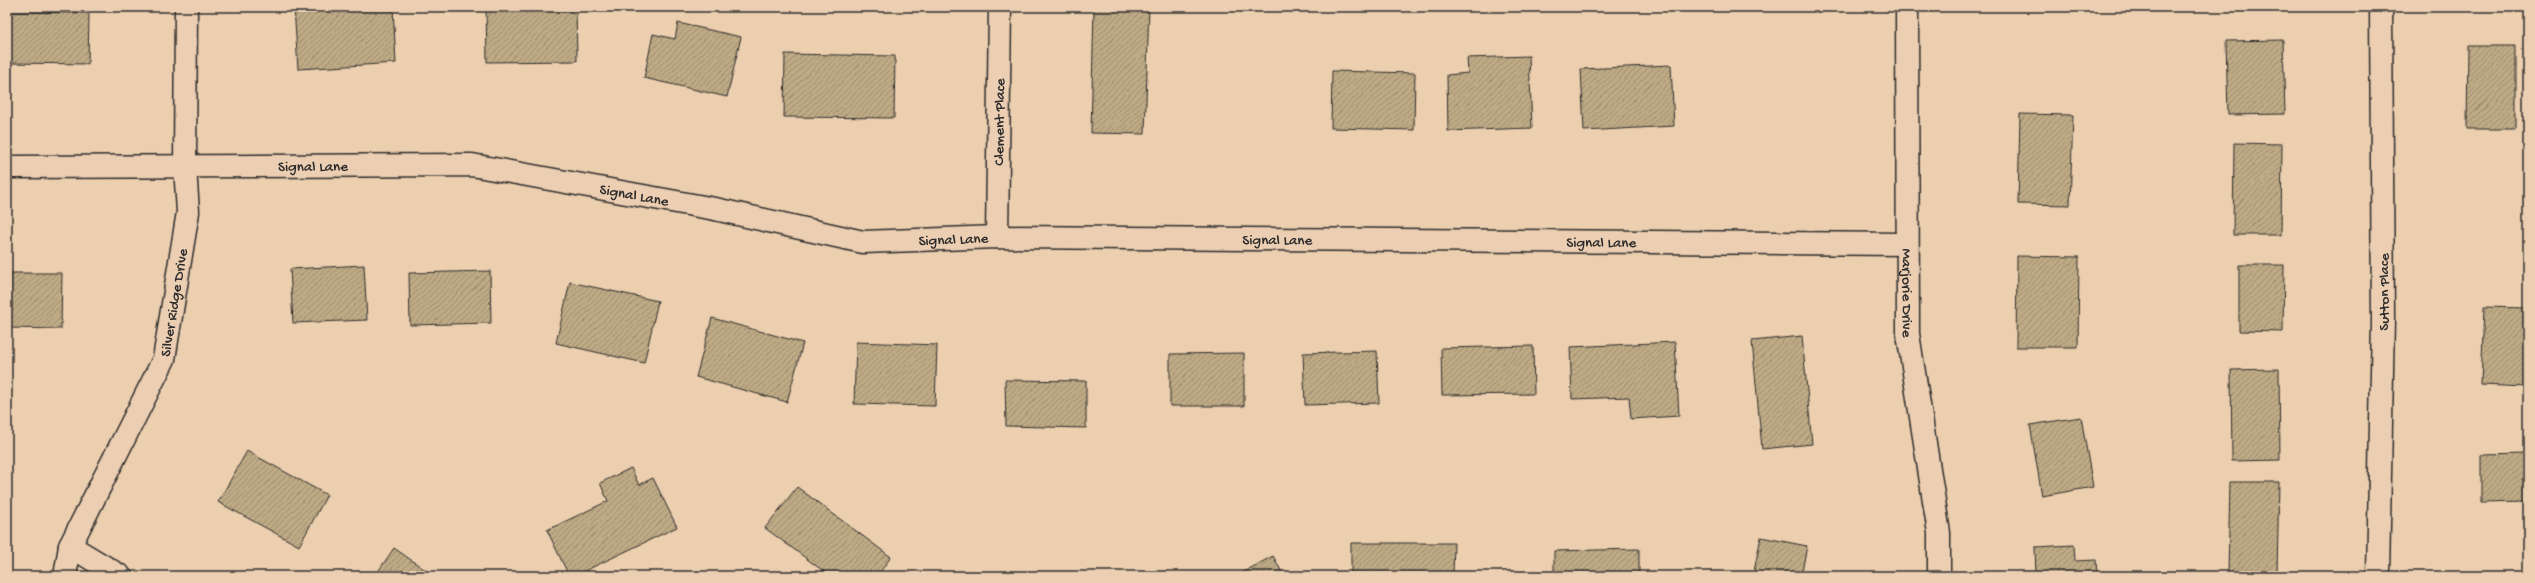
<svg xmlns="http://www.w3.org/2000/svg" width="2535" height="583" viewBox="0 0 2535 583" font-family="'Gochi Hand',sans-serif">
	<defs>
		<pattern id="building-hatch" width="6" height="6" patternUnits="userSpaceOnUse"><rect width="6" height="6" fill="#beaa85"/><path d="M-1 1l2-2M0 6l6-6M5 7l2-2" fill="none" stroke="#9b8b6d"/></pattern>
	</defs>
	<rect width="100%" height="100%" fill="#eccfaf"/>
	<filter id="ink" filterUnits="userSpaceOnUse"><feTurbulence type="fractalNoise" baseFrequency=".025" numOctaves="2"/><feDisplacementMap in="SourceGraphic" scale="8" xChannelSelector="R" yChannelSelector="G"/><feConvolveMatrix kernelMatrix="1 2 1 2 8 2 1 2 1" color-interpolation-filters="sRGB"/></filter>
	<g filter="url(#ink)">
		<path fill="url(#building-hatch)" stroke="#2b2b2b" d="M294,7H393L396,63L298,69Z
			M486,7H576L577,61L487,62Z
			M1094,7H1149L1145,134L1091,133Z
			M7,12L89,13L88,64L7,63Z
			M678,23L741,37L727,97L644,78L653,34L675,39Z
			M2283,40L2285,114L2228,115L2226,41Z
			M2468,46H2516V129H2467Z
			M785,54L895,56L894,118L784,117Z
			M1529,56L1532,128L1448,131L1447,75L1468,73L1467,58Z
			M1671,65L1674,126L1584,131L1581,69Z
			M1332,71L1415,73L1414,130L1331,128Z
			M2020,114L2073,115L2070,205L2018,204Z
			M2234,143L2282,144L2281,235H2233Z
			M2017,256L2079,257L2078,347H2016Z
			M364,265L367,320L293,323L290,269Z
			M2239,265H2284L2283,332L2239,331Z
			M490,271L491,323L410,325L409,273Z
			M7,273H62L61,329L7,328Z
			M570,282L658,301L644,363L556,343Z
			M2484,307L2528,308L2525,387L2481,385Z
			M712,318L803,343L787,402L696,377Z
			M1802,336L1812,444L1762,449L1752,341Z
			M856,342L937,345L935,406L854,404Z
			M1675,342L1679,416L1631,419L1629,397L1572,399L1570,347Z
			M1533,346L1534,394L1442,395L1441,348Z
			M1377,351L1379,403L1305,405L1303,353Z
			M1244,353V406H1170V354Z
			M2279,369L2280,460L2232,461L2231,370Z
			M1005,380L1086,381V428L1006,426Z
			M2081,417L2093,487L2042,496L2030,425Z
			M247,451L327,495L299,546L218,502Z
			M2528,454V501L2481,502V455Z
			M631,468L639,485L653,478L677,527L574,576H569L547,530L608,501L600,483Z
			M2230,482H2279L2277,574H2228Z
			M797,487L891,557L877,576H830L765,528Z
			M1761,537L1807,546L1801,576H1753Z
			M1351,543H1454L1453,576H1351Z
			M2074,545L2075,561L2096,560L2097,576H2036L2035,547Z
			M394,548L434,576H375Z
			M1639,549V576H1554V551Z
			M1273,556L1284,576H1236Z"/>
		<g fill="none" stroke-linecap="round" stroke-linejoin="round">
			<g stroke="#2b2b2b" stroke-width="25">
				<g id="street">
					<path id="s1" d="M1907,7L1908,334L1939,533V576"/>
					<path id="s2" d="M7,167L472,165L715,209L863,242L997,237L1906,244"/>
					<path id="s3" d="M997,237L1000,7"/>
					<path d="M70,546L120,576"/>
					<path id="s4" d="M65,576L70,546L164,359L188,212L185,167L186,7"/>
					<path d="M2378,576L2383,320L2381,7"/>
				</g>
			</g>
			<use href="#street" stroke="#ecceb2" stroke-width="22"/>
		</g>
	</g>
	<g text-anchor="middle" stroke-width="3" stroke-linejoin="round" paint-order="stroke">
		<g font-size="15" fill="#2b2b2b" stroke="#ecceb2">
			<text dy="5" stroke="none"><textPath href="#s3" startOffset="115">Clement Place</textPath></text>
			<text dy="5" stroke="none"><textPath href="#s2" startOffset="306">Signal Lane</textPath></text>
			<text dy="5" stroke="none"><textPath href="#s2" startOffset="630">Signal Lane</textPath></text>
			<text dy="5" stroke="none"><textPath href="#s2" startOffset="954">Signal Lane</textPath></text>
			<text dy="5" stroke="none"><textPath href="#s2" startOffset="1278">Signal Lane</textPath></text>
			<text dy="5" stroke="none"><textPath href="#s2" startOffset="1602">Signal Lane</textPath></text>
			<text transform="translate(2383 292) rotate(-90)" y="5">Sutton Place</text>
			<text dy="5" stroke="none"><textPath href="#s1" startOffset="286">Marjorie Drive</textPath></text>
			<text dy="5" stroke="none"><textPath href="#s4" startOffset="297">Silver Ridge Drive</textPath></text>
		</g>
	</g>
	<rect width="2535" height="583" fill="none" stroke="#ecceb2" stroke-width="24"/>
	<rect x="12" y="12" width="2511" height="559" fill="none" stroke="#2b2b2b" stroke-width="1.5" filter="url(#ink)"/>
</svg>
